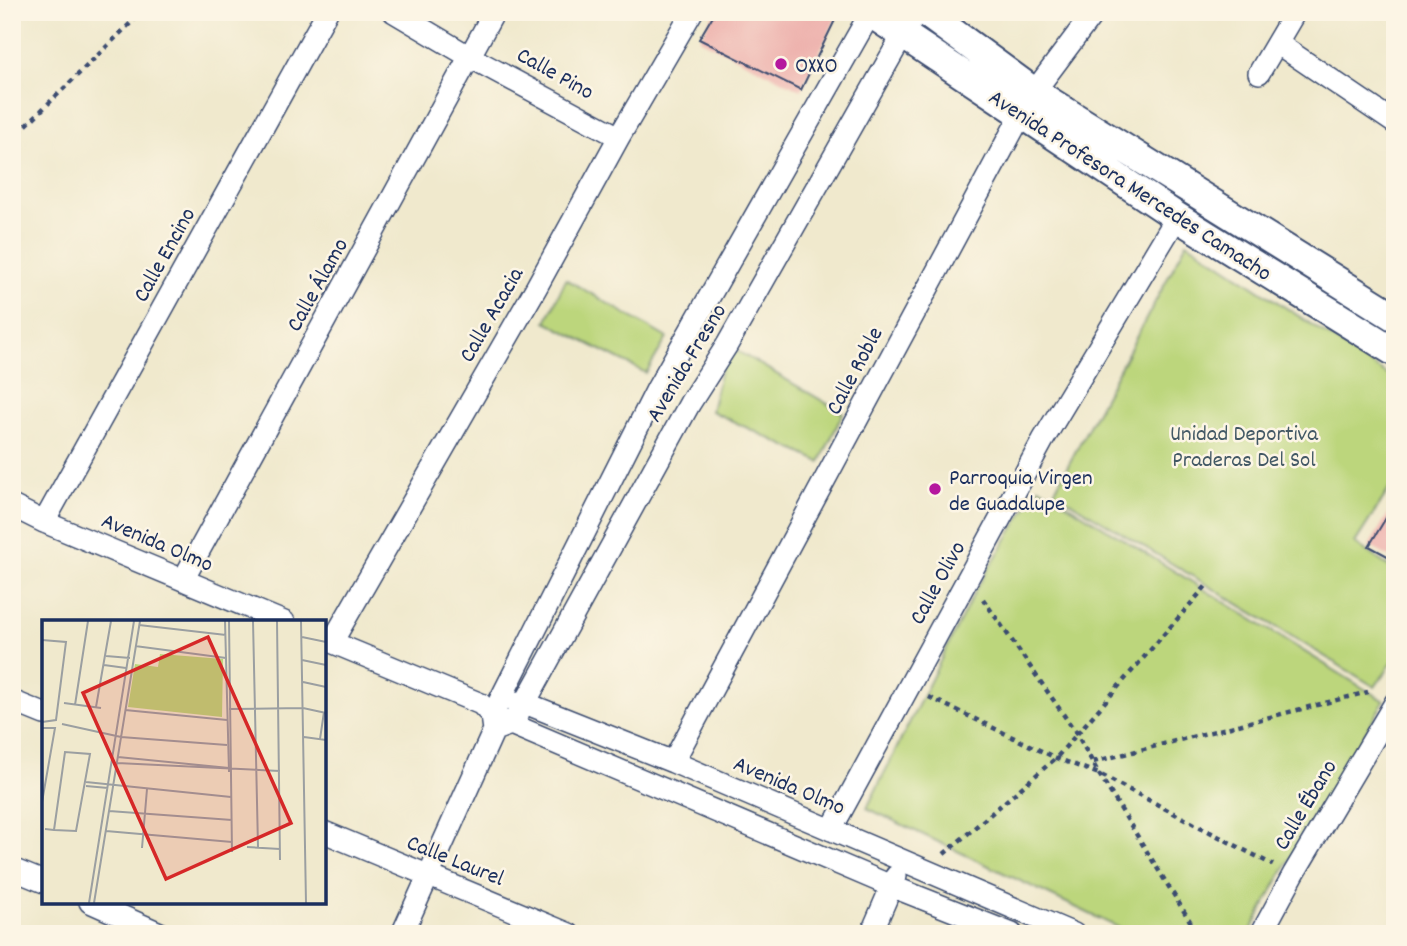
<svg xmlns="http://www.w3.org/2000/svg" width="1407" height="946" viewBox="0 0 1407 946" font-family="Dekko,sans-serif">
	<rect width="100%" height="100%" fill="#fcf5e5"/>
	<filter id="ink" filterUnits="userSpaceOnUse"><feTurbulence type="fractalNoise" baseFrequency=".0143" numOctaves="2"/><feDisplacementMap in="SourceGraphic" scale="14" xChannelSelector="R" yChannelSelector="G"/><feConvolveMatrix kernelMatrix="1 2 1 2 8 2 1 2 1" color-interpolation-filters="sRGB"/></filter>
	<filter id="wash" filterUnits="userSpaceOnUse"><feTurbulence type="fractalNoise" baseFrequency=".00686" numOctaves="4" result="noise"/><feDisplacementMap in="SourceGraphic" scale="28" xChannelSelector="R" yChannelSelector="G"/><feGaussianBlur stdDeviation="1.57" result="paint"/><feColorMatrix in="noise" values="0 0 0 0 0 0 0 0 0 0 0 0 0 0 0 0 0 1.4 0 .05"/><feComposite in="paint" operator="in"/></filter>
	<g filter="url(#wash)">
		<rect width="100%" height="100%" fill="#f0e9cd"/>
		<path fill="#bcd67b" stroke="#6c826c" stroke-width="2" d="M1187,242L1395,380V480L1355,543L1395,571V658L1375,687L1054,492Z
			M566,279L667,338L646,373L546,322Z
			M727,345L843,413L820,462L711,411Z
			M1039,487L1384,701L1283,871L1249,934H1132L867,808L976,589Z"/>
		<g id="blocks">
			<path fill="#eeb3ae" d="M715,12H839L801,90L699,39Z
				M1395,503V560L1369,546Z"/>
		</g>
	</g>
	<g filter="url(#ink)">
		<use href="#blocks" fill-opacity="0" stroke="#3b4b6f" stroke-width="2"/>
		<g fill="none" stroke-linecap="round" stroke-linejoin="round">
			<g stroke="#3b4b6f" stroke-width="24">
				<path id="minor" d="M394,12L470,57L619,137
					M1277,43L1395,123
					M1259,73L1295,12
					M12,506L44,522L284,622
					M44,522L327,12
					M183,580L494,12
					M324,639L481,704L492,716L891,886L1012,934
					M332,642L536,288L619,137L692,12
					M12,701L44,714
					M514,702L525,703L673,762L1074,934
					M494,730L511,724L525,703L690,403L727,345L916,12
					M673,762L1022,113L1034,92L1094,12
					M831,830L1043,440L1177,217
					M324,832L569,934
					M12,869L44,882
					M90,902L162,934
					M402,934L494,730L492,716L657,389L871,12
					M871,934L896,876
					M1261,934L1294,873L1395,703"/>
			</g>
			<g stroke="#3b4b6f" stroke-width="32">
				<path id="tertiary" d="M869,12L1177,217L1395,352
					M925,12L1034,92L1395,317"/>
			</g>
			<path stroke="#3b4b6f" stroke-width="4.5" stroke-dasharray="5 5" stroke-linecap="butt" d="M12,139L142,12
				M983,599L1077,734L1099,774L1198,934
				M929,697L1056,758L1099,774L1273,865
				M1093,762L1368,692
				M944,854L1056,758L1207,585"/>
			<use href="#minor" stroke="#fff" stroke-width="21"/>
			<use href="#tertiary" stroke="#fff" stroke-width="28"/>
		</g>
	</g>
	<g fill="#b5179e" stroke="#fcf5e5" stroke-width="2.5">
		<circle cx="781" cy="64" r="7"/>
		<circle cx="935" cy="489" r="7"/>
	</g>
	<g text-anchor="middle" stroke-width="5" stroke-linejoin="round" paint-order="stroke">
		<g font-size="23" fill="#1b2f5e" stroke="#fcf5e5" text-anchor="start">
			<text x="795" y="72">OXXO</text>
			<text x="949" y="484">Parroquia Virgen<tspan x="949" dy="26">de Guadalupe</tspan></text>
		</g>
		<g font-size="23" fill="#1b2f5e" stroke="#fcf5e5">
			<text transform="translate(556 72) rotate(29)" y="8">Calle Pino</text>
			<text transform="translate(1131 184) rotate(33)" y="8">Avenida Profesora Mercedes Camacho</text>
			<text transform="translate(163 254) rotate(-61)" y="8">Calle Encino</text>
			<text transform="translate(316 284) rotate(-61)" y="8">Calle Álamo</text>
			<text transform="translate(490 314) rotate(-60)" y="8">Calle Acacia</text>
			<text transform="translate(685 362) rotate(-59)" y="8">Avenida Fresno</text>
			<text transform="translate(853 370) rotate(-62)" y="8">Calle Roble</text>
			<text transform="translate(158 541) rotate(23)" y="8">Avenida Olmo</text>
			<text transform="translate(936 582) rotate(-61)" y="8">Calle Olivo</text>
			<text transform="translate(790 784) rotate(23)" y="8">Avenida Olmo</text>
			<text transform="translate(1304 804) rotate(-59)" y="8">Calle Ébano</text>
			<text transform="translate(456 859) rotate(22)" y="8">Calle Laurel</text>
		</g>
		<g font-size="23" fill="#435965" stroke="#fcf5e5">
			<text x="1244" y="440">Unidad Deportiva<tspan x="1244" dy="26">Praderas Del Sol</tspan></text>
		</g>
	</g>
	<g transform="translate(42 620)">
		<rect width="284" height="284" fill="#f0e9cd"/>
		<path d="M118,34L181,39L180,97L86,87L93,44L116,47Z" fill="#bcd67b"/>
		<path fill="none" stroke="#9b9fa1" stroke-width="2" d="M183,1L187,152M187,1L190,232M211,1L216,227M235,1L238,240M259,1L264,283M97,5L184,15M260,17L284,22M0,20L24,22L14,100L0,102M93,26L184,38M64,36L88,38M260,40L284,45M62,45L84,48M261,62L284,67M22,83L59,88M33,85L46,1M54,87L69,1M187,89L261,88L284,93M83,90L185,100M20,104L79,117L185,125M0,108H13L0,182M262,117L284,120M278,119L282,92M76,137L187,148M75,143L238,151M44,162L189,177M44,166L66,168M67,191L190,200M3,209L12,210L34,211L48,134L23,132L12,210M64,211L190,222M205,227L238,229M100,228L105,169M47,283L92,1M52,283L98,1"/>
		<path fill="#d62828" fill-opacity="0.15" stroke="#d62828" stroke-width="3.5" d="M166,17L249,203L124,259L41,73Z"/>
		<rect width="284" height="284" fill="none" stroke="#1b2f5e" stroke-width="3.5"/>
	</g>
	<rect width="1407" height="946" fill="none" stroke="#fcf5e5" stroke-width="42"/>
</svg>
